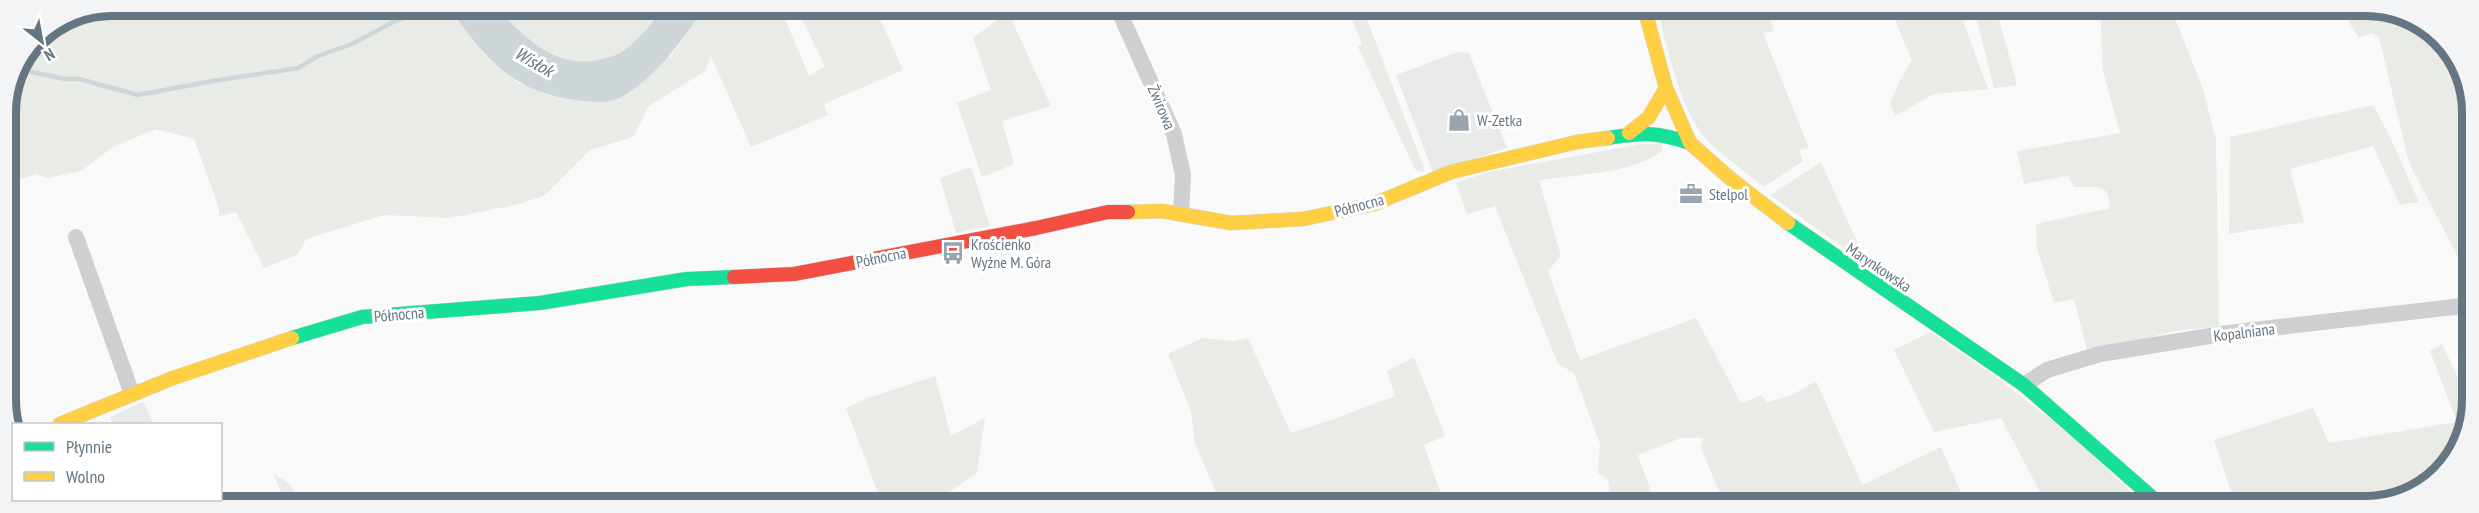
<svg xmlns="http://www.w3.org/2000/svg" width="2479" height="513" viewBox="0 0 2479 513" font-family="'PT Sans Narrow',sans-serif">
	<rect width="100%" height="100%" fill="#f9f9f9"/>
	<path fill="#e8e9e9" d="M1458,52L1469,53L1507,148L1433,172L1396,75Z
		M143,402L154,424H113L110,417Z
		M2423,481L2425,485L2373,507H2330L2344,497Z"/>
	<path fill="#e8ebe6" d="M113,6H448L486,56L519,84L671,56L705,7H780L809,76L825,66L796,7H875L903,70L824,104L828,115L751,147L711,56L705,71L649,106L633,137L590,150L544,196L515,205L450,218L384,215L306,239L298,254L264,268L236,212L219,216V208L194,139L156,129L113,147L81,171L48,178L36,174L7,184L6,106L37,37L72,14Z
		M495,6H665C652,23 638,42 620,53C615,56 607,57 602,59C557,71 523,36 495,6Z
		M1657,7H1767L1774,31L1763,33L1809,148L1799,150L1803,161L1764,187C1745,172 1724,157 1707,140C1681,113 1666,44 1657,7Z
		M1890,8H1996L2017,85L1994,88L1976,16L1963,21L1988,89L1934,94L1895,116L1890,104L1899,82L1912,60Z
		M2100,8H2171L2203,89L2216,140L2219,326L2175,331L2088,353L2074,299L2054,303L2037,248L2036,224L2110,208L2107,192L2098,187H2074L2068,176L2024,184L2017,151L2120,133L2103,71Z
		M2340,8H2387L2442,37L2471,91V282L2409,163L2379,37L2371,33L2359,38Z
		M1008,12L1051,106L1002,121L1014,164L982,177L957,103L991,90L973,38Z
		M1364,12L1424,168V172L1416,171L1358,47L1362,44L1351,17Z
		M2373,105L2390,137L2419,202L2400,205L2373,146L2290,169L2304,222L2229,234L2230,137Z
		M1641,144H1662V151C1638,172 1572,176 1539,180L1561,256L1548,271L1580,360L1696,318L1741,403L1762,395L1767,402L1792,395L1816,381L1862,485L1941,447L1967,506H1725L1701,448L1703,438H1681L1638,455L1656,506H1617L1610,493L1608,479L1598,473L1600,444L1574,373L1558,364L1495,206L1467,214L1456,183L1488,172Z
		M1821,162L1862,253L1859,259L1770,195Z
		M971,167L990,226L956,233L940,178Z
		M1931,332L1996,377L2079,442L2146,507H2048L2001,418L1934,432L1894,350Z
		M1202,338L1234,341L1248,338L1291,433L1334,419L1395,396L1387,371L1414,357L1445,436L1424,445L1445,506H1222L1195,444L1191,411L1168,354Z
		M2442,344L2471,405V421L2437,480L2425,485L2423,481L2344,497L2330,507H2236L2214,440L2313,408L2329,443L2457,422L2430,351Z
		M935,376L951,436L985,418L977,473L937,500L919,506H883L846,408L868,398Z
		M273,473L290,484L300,505H287Z
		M1539,499L1565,503L1564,506H1524Z"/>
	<path fill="#ced6d9" d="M448,6H495C523,36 557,71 602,59C607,57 615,56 620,53C638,42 652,23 665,6L705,7C682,40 661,72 625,95C609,105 594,102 576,100C511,92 484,57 448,6Z"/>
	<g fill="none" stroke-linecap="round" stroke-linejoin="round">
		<path stroke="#ced6d9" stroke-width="4.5" d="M23,70L65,79H79L138,95L213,81L298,68L318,56L352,44L395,21L413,15H423L438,6"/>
		<g stroke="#d5d6d7" stroke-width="15">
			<path id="fast" d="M1608,138C1643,133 1656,131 1690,143
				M1788,223L2024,385L2163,507
				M292,338L362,317L540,303L687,279L734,277"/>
		</g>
		<g stroke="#d5d6d7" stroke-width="15">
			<path id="slow" d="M1644,7L1666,88L1690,143L1732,180L1788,223
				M1629,133L1649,117L1666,88
				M1128,212L1162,211L1231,223L1303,219L1374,204L1451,172L1577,142L1608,138
				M60,424L173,378L292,338"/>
		</g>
		<g stroke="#d5d6d7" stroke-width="15">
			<path id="jam" d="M734,277L794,274L1036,228L1108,212H1128"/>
		</g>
		<path stroke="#cecfd0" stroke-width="16" d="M1117,7L1174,134L1183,175L1181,214
			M76,237L132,394
			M2024,385L2047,370L2100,354L2228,333L2471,305"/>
		<use href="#fast" stroke="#16e098" stroke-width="14"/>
		<use href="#slow" stroke="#ffcf43" stroke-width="14"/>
		<use href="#jam" stroke="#f24e42" stroke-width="14"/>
	</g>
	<defs>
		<g id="shop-bare" transform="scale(1.8)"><path d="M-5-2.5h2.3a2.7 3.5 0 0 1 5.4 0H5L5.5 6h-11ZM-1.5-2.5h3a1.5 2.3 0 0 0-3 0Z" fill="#99a4ac" stroke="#fff" stroke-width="2.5" paint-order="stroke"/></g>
		<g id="office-bare" transform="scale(1.8)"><path d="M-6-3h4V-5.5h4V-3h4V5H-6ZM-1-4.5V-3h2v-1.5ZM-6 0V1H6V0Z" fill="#99a4ac" stroke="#fff" stroke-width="2.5" paint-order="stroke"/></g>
		<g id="bus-bare" transform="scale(1.8)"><path d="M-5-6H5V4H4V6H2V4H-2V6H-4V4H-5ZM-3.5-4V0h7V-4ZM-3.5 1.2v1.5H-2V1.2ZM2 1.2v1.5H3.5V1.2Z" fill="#99a4ac" stroke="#fff" stroke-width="2.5" paint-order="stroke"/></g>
	</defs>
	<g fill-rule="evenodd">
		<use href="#shop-bare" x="1459" y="120"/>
		<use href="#office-bare" x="1691" y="194"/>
		<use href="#bus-bare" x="953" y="253"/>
	</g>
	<g text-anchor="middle" stroke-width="6" stroke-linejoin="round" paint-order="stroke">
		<g font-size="16" fill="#657683" stroke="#fff">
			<text transform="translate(1162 107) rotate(67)" y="6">Żwirowa</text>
			<text transform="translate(1359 205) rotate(-15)" y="6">Północna</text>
			<text transform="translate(881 257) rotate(-11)" y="6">Północna</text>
			<text transform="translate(1879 267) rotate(34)" y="6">Marynkowska</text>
			<text transform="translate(399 314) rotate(-5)" y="6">Północna</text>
			<text transform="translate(2244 332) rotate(-7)" y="6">Kopalniana</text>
		</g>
		<g font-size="16" fill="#657683" stroke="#fff" text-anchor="start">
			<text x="1477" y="126">W-Zetka</text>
			<text x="1709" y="200">Stelpol</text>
			<text x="971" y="250">Krościenko<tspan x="971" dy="18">Wyżne M. Góra</tspan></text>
		</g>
		<g font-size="18" font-style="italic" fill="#60757c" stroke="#fff">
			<text transform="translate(534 62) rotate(30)" y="6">Wisłok</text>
		</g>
	</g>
	<path d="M0 0H2479V513H0ZM112 16H2366A96 96 0 0 1 2462 112V400A96 96 0 0 1 2366 496H112A96 96 0 0 1 16 400V112A96 96 0 0 1 112 16Z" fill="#f3f4f5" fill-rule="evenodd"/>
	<path fill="none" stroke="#657683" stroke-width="8" d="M112 16H2366A96 96 0 0 1 2462 112V400A96 96 0 0 1 2366 496H112A96 96 0 0 1 16 400V112A96 96 0 0 1 112 16Z"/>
	<rect x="12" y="423" width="210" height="78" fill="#ffffff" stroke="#c1c8cd" stroke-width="1.5"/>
	<rect x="24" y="442" width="30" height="9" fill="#16e098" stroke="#c1c8cd" stroke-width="1.5"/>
	<text x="66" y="453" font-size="18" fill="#657683">Płynnie</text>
	<rect x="24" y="472" width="30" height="9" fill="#ffcf43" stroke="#c1c8cd" stroke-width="1.5"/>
	<text x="66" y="483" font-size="18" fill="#657683">Wolno</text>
	<g transform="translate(42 42) rotate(149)" stroke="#ffffff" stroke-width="4.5" paint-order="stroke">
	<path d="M0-4.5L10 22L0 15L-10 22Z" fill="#657683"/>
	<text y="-9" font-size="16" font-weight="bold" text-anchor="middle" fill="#657683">N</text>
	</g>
</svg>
